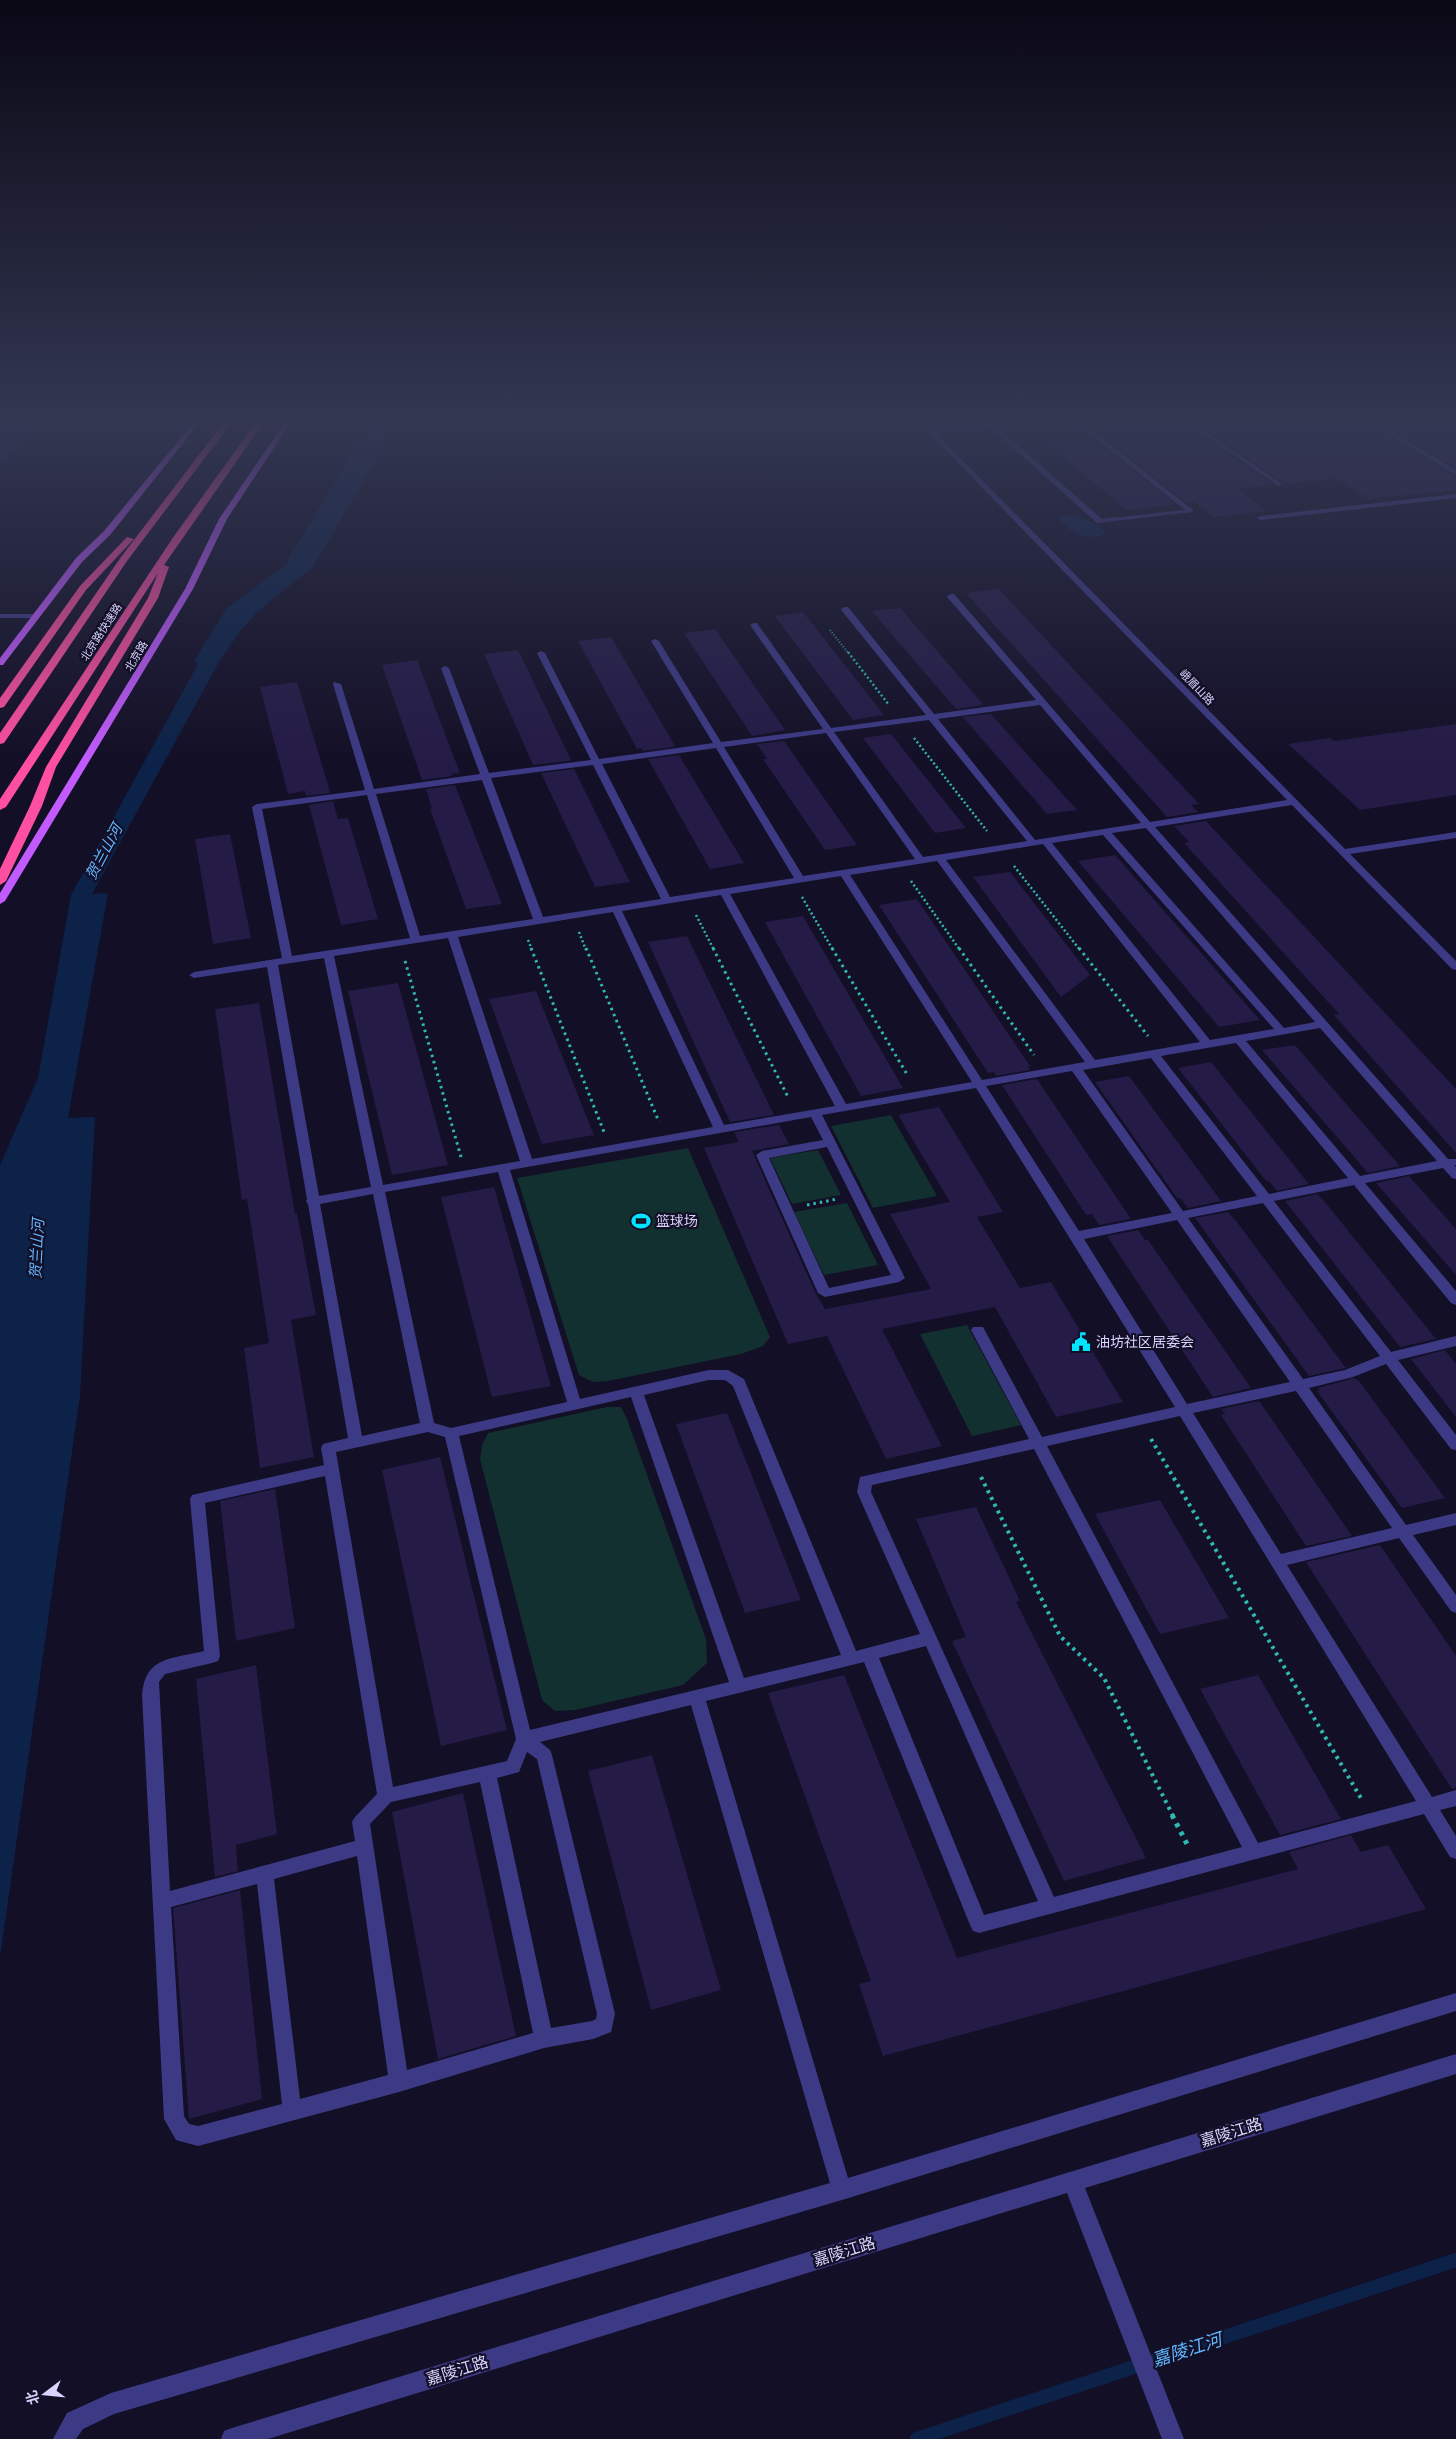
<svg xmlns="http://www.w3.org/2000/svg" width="1456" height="2439" viewBox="0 0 1456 2439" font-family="'IBM Plex Sans','Noto Sans SC',sans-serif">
	<rect width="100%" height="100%" fill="#130f26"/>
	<path fill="#12302f" d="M891,1115L937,1196L873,1208L831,1126Z
		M688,1148L770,1337L763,1346L741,1354L608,1381L593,1382L579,1375L517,1178Z
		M818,1150L841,1195L792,1204L770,1158Z
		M847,1203L878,1265L824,1275L794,1212Z
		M967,1325L1021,1425L972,1436L920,1334Z
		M607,1407H621L627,1419L706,1639L707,1663L683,1685L575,1710L555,1711L542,1700L480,1459L482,1445L488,1433Z"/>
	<path fill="#0c2248" d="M371,422H398L313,567L257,612L241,630L220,660L92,894L108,893L68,1118L95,1117L80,1396L0,1957V1165L38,1078L71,895L198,664L194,661L226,609L285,565Z
		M1071,515L1097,524L1106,534C1085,541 1071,534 1058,518Z"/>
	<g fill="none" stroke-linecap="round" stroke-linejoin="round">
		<path stroke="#0c2248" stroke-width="14" d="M917,2439L1456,2260"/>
	</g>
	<path fill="#241b47" d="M0,422H39L0,467Z
		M1092,422H1184L1273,485L1237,489L1267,511L1214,517L1195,502L1187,503L1104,437L1111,436Z
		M1196,422H1367L1456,477V490L1368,499L1337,478L1284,484Z
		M1380,422H1456V468Z
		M1092,438L1175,504L1127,510L1046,443Z
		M999,589L1199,804L1191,805L1198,812L1167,817L966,593Z
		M900,608L982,703L983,705L956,709L872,611Z
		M803,612L884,715L853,720L775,616Z
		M715,629L785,730L752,736L684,633Z
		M611,637L674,744V747L643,751L641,748L637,749L578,641Z
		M518,650L571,760L569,761L533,765L484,654Z
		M417,660L460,773L451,774L452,776L422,780L382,665Z
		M297,682L329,788L330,793L306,796L305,791L288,794L260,687Z
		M991,714L1077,810L1047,814L963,717Z
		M1456,724V795L1360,810L1288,744L1330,738L1334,741Z
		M891,734L966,828L935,833L863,738Z
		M784,741L857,845L825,850L763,759H767L757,744Z
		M679,755L744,863L710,869L648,759Z
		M574,769L630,882L595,887L541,773Z
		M455,785L502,904L466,909L430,809H432L426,789Z
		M333,801L338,819L348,818L378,919L341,925L309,805Z
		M1206,821L1456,1089V1153L1334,1015L1339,1014L1184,843L1189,842L1174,826Z
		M230,834L251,938L213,944L195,839Z
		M1115,855L1260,1020L1219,1027L1078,861Z
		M1010,872L1090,975L1061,997L973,877Z
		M917,899L1030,1066L1028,1067L1030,1070L996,1076L994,1072L988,1073L879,905Z
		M803,916L903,1088L861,1096L765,922Z
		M687,936L774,1115L730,1122L648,942Z
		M398,983L448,1165L392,1175L348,991Z
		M536,991L594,1135L542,1144L489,999Z
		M259,1003L295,1214L297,1213L316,1315L291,1320L314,1457L260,1468L244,1348L269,1343L247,1199L242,1200L215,1009Z
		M1295,1045L1400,1166L1368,1173L1262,1050Z
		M1211,1062L1309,1184L1277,1191L1269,1181H1266L1178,1068Z
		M1129,1076L1221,1201L1188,1208L1180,1198H1177L1095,1082Z
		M1037,1079L1131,1219L1099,1225L1092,1214L1086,1215L1002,1085Z
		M939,1107L1003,1212L977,1217L1020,1288L1051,1282L1123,1402L1056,1417L995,1307L882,1329L942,1446L886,1459L827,1336L788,1344L704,1148L739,1142L734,1132L779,1125L789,1144L752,1151L816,1294L825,1309L931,1289L890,1214L950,1202L898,1115Z
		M1409,1176L1456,1229V1275L1376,1183Z
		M494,1187L551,1386L492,1397L441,1197Z
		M1317,1194L1324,1201L1436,1339L1400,1347L1285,1201Z
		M1228,1212L1237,1222L1346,1368L1309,1376L1195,1218Z
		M1138,1230L1145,1240H1148L1251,1388L1213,1397L1107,1236Z
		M1445,1350L1456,1364V1417L1411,1359Z
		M1354,1378L1359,1381L1445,1498L1402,1508L1317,1391L1320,1390L1318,1388Z
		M1259,1401L1267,1412L1352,1536L1306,1546L1221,1415L1225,1414L1221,1409Z
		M727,1413L801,1600L745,1613L676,1424Z
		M440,1457L507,1730L441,1746L382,1470Z
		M275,1489L295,1628L236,1641L220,1501Z
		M1160,1500L1229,1618L1160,1634L1095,1514Z
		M976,1507L1020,1601L1016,1602L1146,1858L1064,1881L952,1641L966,1637L916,1519Z
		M1380,1545L1456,1656V1788L1452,1789L1306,1562Z
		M256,1665L277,1834L236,1845L238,1871L215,1877L196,1679Z
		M844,1675L957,1958L1298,1869L1289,1852L1351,1835L1361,1852L1388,1845L1426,1909L883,2056L859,1984L871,1981L768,1693Z
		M1258,1675L1341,1819L1280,1835L1200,1689Z
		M652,1755L721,1990L651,2010L588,1771Z
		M463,1793L516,2036L438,2059L392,1812Z
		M240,1890L262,2099L189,2119L173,1908Z"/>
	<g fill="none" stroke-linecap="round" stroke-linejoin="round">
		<path stroke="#2fb8b0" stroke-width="2" stroke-dasharray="1 2" stroke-linecap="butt" d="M830,630L849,654"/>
		<path stroke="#2fb8b0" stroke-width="2.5" stroke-dasharray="2 2.5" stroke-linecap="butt" d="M848,652L889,705
			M914,738L987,831
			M1014,866L1080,950
			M911,881L960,950
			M802,897L833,950
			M696,915L714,950
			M579,932L586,950
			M528,940L532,950"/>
		<path stroke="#2fb8b0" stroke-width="3" stroke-dasharray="2.5 4" stroke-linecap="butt" d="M531,948L604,1132
			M586,948L659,1122
			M713,948L789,1099
			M832,948L908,1076
			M959,948L1034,1055
			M1079,948L1148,1036
			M405,961L461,1157
			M807,1205L837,1199"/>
		<path stroke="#2fb8b0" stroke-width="4" stroke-dasharray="3 4.5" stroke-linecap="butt" d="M1151,1439L1362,1800
			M981,1477L1060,1636L1104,1678L1173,1816"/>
		<path stroke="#2fb8b0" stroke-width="5" stroke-dasharray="4 5.5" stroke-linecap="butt" d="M1172,1815L1188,1846"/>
		<path fill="#3d3a85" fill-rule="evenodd" d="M918,422H925L932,430L1019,422H1042L998,428L1102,519L1185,510L1075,422H1082L1193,510V512L1097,523L991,428L936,433L1345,849L1456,832V838L1350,854L1456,961V970L1452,969L1292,805L1155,827L1448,1159H1456V1165H1454L1456,1167V1179L1452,1178L1443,1168L1365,1183L1456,1291V1305L1451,1303L1354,1185L1274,1201L1391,1352L1456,1336V1346L1398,1360L1456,1435V1450L1451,1449L1386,1364L1353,1377L1309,1388L1406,1525L1456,1513V1525L1413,1535L1456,1595V1613L1451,1611L1399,1538L1287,1565L1432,1797L1456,1790V1806L1440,1810L1456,1836V1859L1450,1857L1424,1814L979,1933L973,1931L970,1925L864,1662L706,1701L848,2178L1456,1993V2011L842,2200L114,2414L83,2429L76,2439H53L67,2413L111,2393L830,2183L691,1705L540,1742L550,1750L552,1755L615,2014L611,2032L593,2039L544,2048L399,2092L198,2146L176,2140L164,2119L142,1695C145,1656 172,1659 204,1651L190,1499L192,1495L324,1465L321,1448L323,1444L348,1438L308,1204L306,1201L307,1199L267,967L194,978L189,975L194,972L282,958L252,807L257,804L365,790L333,684L334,682L341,684L374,789L480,774L441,668L445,666L449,668L489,773L591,760L537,653L541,651L545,653L599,759L713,743L651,641L655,639L659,641L721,742L823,729L750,625L754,623H757L831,728L926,715L842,611L841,609L845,607H848L934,714L1036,700L948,598L947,596L951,594H954L1150,822L1287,800ZM1040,705L1141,823L1035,840L938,719ZM929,720L1027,841L923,857L834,732ZM826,733L915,859L803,876L724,747ZM716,748L794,878L670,897L602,764ZM593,765L661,899L543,917L491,778ZM482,780L533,919L420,936L376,794ZM367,795L410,938L292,956L262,809ZM1146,828L1315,1022L1284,1028L1112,833ZM1103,835L1274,1029L1210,1040L1052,843ZM1043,844L1200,1042L1095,1060L946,860ZM937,861L1085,1062L982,1080L850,875ZM841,876L972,1082L846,1104L730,894ZM721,895L835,1106L724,1125L622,911ZM613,912L713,1127L532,1159L458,937ZM448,938L520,1161L383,1185L334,956ZM324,958L371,1187L319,1196L278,965ZM1320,1028L1437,1161L1360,1176L1246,1041ZM1236,1043L1348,1178L1269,1194L1161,1056ZM1151,1058L1257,1196L1183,1211L1083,1070ZM1072,1071L1172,1213L1079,1231L986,1086ZM976,1088L1175,1407L1042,1437L983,1327H973L971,1330L1029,1439L860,1477L857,1492L920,1634L856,1651L744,1379L728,1370H709L580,1399L510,1170L811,1117L823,1140L762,1151L756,1155L818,1293L825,1297L899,1282L905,1278L822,1115ZM827,1147L891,1275L829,1288L769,1158ZM498,1172L567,1402L451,1428L434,1423L385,1192ZM373,1194L420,1423L362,1436L320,1204ZM1263,1203L1380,1356L1345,1370L1303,1379L1188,1218ZM1177,1220L1290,1382L1187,1404L1084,1239ZM709,1380H725L733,1386L841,1655L744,1678L644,1395ZM1296,1391L1392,1528L1281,1554L1193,1413ZM631,1397L729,1682L530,1730L459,1436ZM1180,1416L1416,1801L1258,1843L1047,1446ZM428,1432L445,1437L516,1739L507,1761L393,1787L336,1452ZM1034,1449L1242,1847L1054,1897L871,1492L872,1485ZM325,1476L377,1794L355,1817L352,1822L355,1841L170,1891L159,1682L165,1674L212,1663L218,1661L220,1656L205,1503ZM926,1646L1038,1901L984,1915L879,1658ZM527,1752L537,1759L597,2014L596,2019L592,2021L551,2028L497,1778L519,1772ZM480,1782L533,2033L407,2070L370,1824L391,1802ZM357,1856L388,2075L300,2099L274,1879ZM257,1884L282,2104L198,2126L189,2124L184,2116L171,1907Z
			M1186,422H1193L1283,485L1278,486Z
			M1369,422H1376L1456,470V475Z
			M1456,494V498L1261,520L1257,518L1261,516Z
			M0,614H34L38,616L34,618H0Z
			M1456,2054V2074L1085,2188L1184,2439H1162L1067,2193L268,2439H221L224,2431L232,2428Z"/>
		<path fill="#c25bff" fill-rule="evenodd" d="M194,422H200L110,535L82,562L3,665H0V658L76,558L104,531Z
			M285,422H291L227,519L193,589L5,901L0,904V893L185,589L219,519Z"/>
		<path fill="#ff4fa3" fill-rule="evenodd" d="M224,422H232L127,561L4,743L0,744V733L121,557Z
			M256,422H264L164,565L169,567L158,598L56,767L42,806L6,881L0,885V869L30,806L46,767L148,598L158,573L6,807L0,810V799L172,539Z
			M127,537L134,539L86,590L4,707L0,708V698L80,586Z"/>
	</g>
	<linearGradient id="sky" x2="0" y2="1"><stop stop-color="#0a0815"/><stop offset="0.55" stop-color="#333752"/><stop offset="1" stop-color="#333752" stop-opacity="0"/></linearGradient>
	<rect width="1456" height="763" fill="url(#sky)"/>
	<defs>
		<g id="stadium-bare" transform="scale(1.5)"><path d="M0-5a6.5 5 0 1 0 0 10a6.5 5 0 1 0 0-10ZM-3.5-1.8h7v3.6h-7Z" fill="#00e5ff" stroke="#130f26" stroke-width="2.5" paint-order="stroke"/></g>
		<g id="civic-bare" transform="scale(1.5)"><path d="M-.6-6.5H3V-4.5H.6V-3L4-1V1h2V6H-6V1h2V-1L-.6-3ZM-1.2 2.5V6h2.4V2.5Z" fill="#00e5ff" stroke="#130f26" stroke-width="2.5" paint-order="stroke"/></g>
	</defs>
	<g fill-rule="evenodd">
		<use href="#stadium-bare" x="641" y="1221"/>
		<use href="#civic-bare" x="1081" y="1342"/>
	</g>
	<g text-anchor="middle" stroke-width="4.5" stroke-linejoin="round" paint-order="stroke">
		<g font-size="11" fill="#d9d4ff" stroke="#130f26">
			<text transform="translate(101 632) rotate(-57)" y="4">北京路快速路</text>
			<text transform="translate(136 656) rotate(-59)" y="4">北京路</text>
			<text transform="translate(1197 687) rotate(46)" y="4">峨眉山路</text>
		</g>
		<g font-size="14" fill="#d9d4ff" stroke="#130f26" text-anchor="start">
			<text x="656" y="1226">篮球场</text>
			<text x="1096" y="1347">油坊社区居委会</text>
		</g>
		<g font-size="15" font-style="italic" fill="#62b6ff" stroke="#130f26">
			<text transform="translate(104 852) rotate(-62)" y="5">贺兰山河</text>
			<text transform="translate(37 1249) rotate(-87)" y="5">贺兰山河</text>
		</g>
		<g font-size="16" fill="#d9d4ff" stroke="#130f26">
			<text transform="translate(1231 2132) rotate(-17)" y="6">嘉陵江路</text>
			<text transform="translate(844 2251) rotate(-17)" y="6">嘉陵江路</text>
			<text transform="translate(457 2370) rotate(-17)" y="6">嘉陵江路</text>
		</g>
		<g font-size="18" font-style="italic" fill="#62b6ff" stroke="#130f26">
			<text transform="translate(1187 2350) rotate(-18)" y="6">嘉陵江河</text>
		</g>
	</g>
	<g transform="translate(45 2394) rotate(254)" stroke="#130f26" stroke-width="4" paint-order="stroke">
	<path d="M0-4L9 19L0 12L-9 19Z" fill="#d9d4ff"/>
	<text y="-8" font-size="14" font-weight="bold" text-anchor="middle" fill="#d9d4ff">北</text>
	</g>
</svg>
